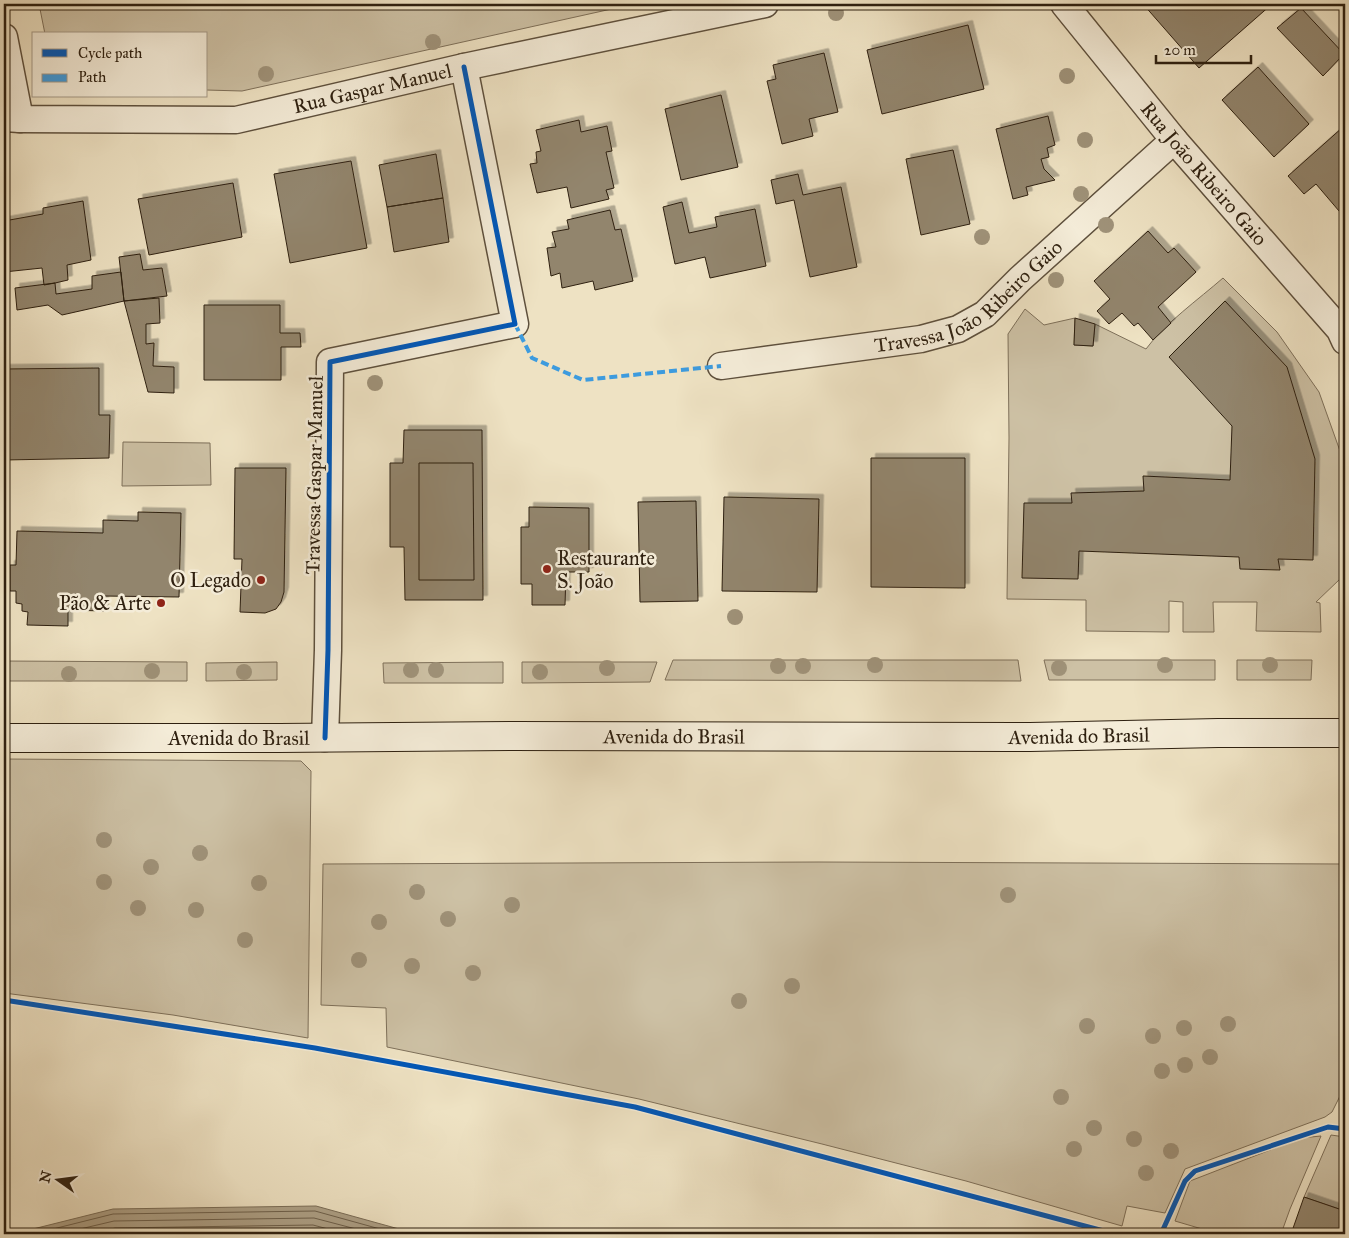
<svg xmlns="http://www.w3.org/2000/svg" width="1349" height="1238" viewBox="0 0 1349 1238" font-family="'IM FELL Great Primer',serif">
	<defs>
		<filter id="shadow"><feDropShadow dx="4.5" dy="-4.5" stdDeviation="0" flood-color="#0004"/></filter>
	</defs>
	<rect width="100%" height="100%" fill="#eee2c3"/>
	<filter id="stains"><feTurbulence type="fractalNoise" baseFrequency=".004" numOctaves="4"/><feColorMatrix values="0 0 0 0 .2 0 0 0 0 .09 0 0 0 0 .02 0 0 0 .5 -.17"/></filter>
	<radialGradient id="worn" r=".72"><stop offset=".6" stop-color="#630" stop-opacity="0"/><stop offset="1" stop-color="#630" stop-opacity=".3"/></radialGradient>
	<path fill="#cdc1a5" stroke="#7e705a" d="M39,4H634L242,91L206,90V34H45Z
		M1223,278L1277,332L1319,392L1340,451V579L1316,602L1320,603L1321,632L1256,631L1257,602H1213L1214,632H1183V602L1169,601V632L1086,631V600L1007,599L1009,438L1008,334L1025,309L1044,325L1075,318L1074,345L1093,346L1095,324L1146,349C1164,324 1199,299 1223,278Z
		M123,442L210,443L211,485L122,486Z
		M673,660H1018L1021,681L665,680Z
		M1044,660H1215V680H1049Z
		M1237,660H1312L1311,680H1237Z
		M4,661L187,662V681H4Z
		M277,662V680L206,681V663Z
		M503,662V683H384L383,663Z
		M522,662H657L650,682L522,683Z
		M4,759L301,761L311,771L308,1038L173,1015L4,993Z
		M819,862L1345,864V1086L1332,1112L1325,1117L1185,1169L1165,1213L1127,1206L1122,1226L966,1181L822,1144L639,1099L387,1047L386,1008L321,1005L323,864Z
		M1331,1135L1345,1137V1211L1304,1197Z
		M1321,1136L1290,1209L1281,1234H1219L1175,1221L1190,1181L1301,1138Z"/>
	<path fill="#ada086" stroke="#7a6d57" d="M316,1206L417,1234H13L113,1209Z"/>
	<g fill="none" stroke-linecap="round" stroke-linejoin="round">
		<path stroke="#6e604b" stroke-width="1" d="M33,1234L113,1214L315,1211L398,1234
			M59,1234L114,1221L314,1218L375,1234
			M90,1234L115,1228L313,1225L347,1234"/>
	</g>
	<path fill="#92856d" stroke="#2e2010" filter="url(#shadow)" d="M1143,4H1272L1199,68Z
		M1301,8L1344,54L1323,76L1277,28Z
		M968,25L984,89L882,114L867,50Z
		M824,53L838,112L809,119L813,136L782,144L767,81L776,79L773,65Z
		M1258,67L1309,124L1274,157L1222,100Z
		M721,95L738,167L681,180L665,109Z
		M1048,116L1055,145L1047,148L1049,157L1041,159L1044,169L1055,180L1026,187L1028,195L1013,199L996,129Z
		M579,120L581,132L607,126L612,151L606,152L614,188L606,190L609,199L571,208L567,187L537,193L530,164L537,163L536,152L541,151L536,130Z
		M1343,127L1345,130V218L1316,184L1304,194L1288,176Z
		M953,150L970,224L921,235L906,159Z
		M436,154L443,198L387,207L379,165Z
		M351,161L367,248L290,263L274,174Z
		M798,174L803,195L841,187L857,267L810,277L794,200L776,204L771,180Z
		M233,183L242,237L149,255L138,199Z
		M443,198L449,242L394,252L387,207Z
		M83,201L91,260L67,265L68,280L55,283L44,285L42,268L4,272V221L43,214V208Z
		M682,202L689,233L717,227L715,217L755,209L766,266L710,278L705,257L675,264L663,207Z
		M610,210L615,230L621,229L633,281L595,290L593,281L562,288L560,273L551,276L547,248L556,247L552,232L569,229L567,220Z
		M1148,231L1168,253L1174,248L1196,272L1158,307L1171,323L1153,340L1138,323L1134,326L1122,313L1109,324L1097,311L1110,299L1094,281Z
		M140,254L143,270L162,268L167,296L124,301L119,257Z
		M121,272L124,301L62,315L48,305L17,310L15,288L55,283L56,294L92,289V276Z
		M159,298L160,323L146,324V344L154,343L153,366L174,367V393L148,392L124,301Z
		M1225,301L1287,367L1315,459L1313,560L1278,559L1280,570L1240,569L1239,557L1079,551L1078,579L1022,578L1024,503H1072L1071,493L1144,491L1143,476L1230,480L1232,426L1169,357Z
		M204,305H280V333H300L301,347H281V380H204Z
		M1075,318L1095,324L1093,346L1074,345Z
		M99,368V415H110L109,458L4,460V369Z
		M404,430H482L483,600H405L404,547H390V463H403Z
		M871,458H965V588L871,587Z
		M419,463H473L474,580H419Z
		M235,468H286L284,592L281,602L276,609L265,613L240,612L242,559H234Z
		M724,497L819,499L817,592L722,591Z
		M696,501L698,601L640,602L638,502Z
		M529,507L589,508V572H566L565,605H532V584H521V527H529Z
		M138,512L181,513L179,597L104,596V611L68,610V626L27,625L28,612L22,611V604L16,603V591H10V565H16L17,531L103,533V520L138,521Z
		M1304,1197L1345,1211V1234H1291Z"/>
	<g fill="none" stroke-linecap="round" stroke-linejoin="round">
		<g stroke="#5e503d" stroke-width="29">
			<g id="street">
				<path id="s1" d="M1064,4L1174,140L1340,330L1345,341"/>
				<path d="M4,37L20,119"/>
				<path id="s2" d="M4,118L20,119L236,120L464,67L765,4"/>
				<path id="s3" d="M721,366L921,339L958,329L985,314L1020,279L1174,140"/>
				<path d="M325,738L328,650L330,362L515,324L464,67"/>
			</g>
		</g>
		<g stroke="#2e2010" stroke-width="30">
			<g id="secondary">
				<path id="s4" d="M4,738H279L509,736L1030,737L1218,733H1345"/>
			</g>
		</g>
		<use href="#street" stroke="#f4ecd8" stroke-width="26"/>
		<use href="#secondary" stroke="#f4ecd8" stroke-width="28"/>
		<path stroke="#3d9bde" stroke-width="4" stroke-dasharray="8 4" stroke-linecap="butt" d="M515,324L532,358L583,380L721,366"/>
		<g stroke="#f4ecd8" stroke-width="8">
			<path id="cycleway" d="M325,738L328,650L330,362L515,324L464,67
				M4,1000L315,1048L635,1107L1115,1234
				M1161,1234L1185,1181L1195,1171L1328,1127L1345,1129"/>
		</g>
		<use href="#cycleway" stroke="#0057b8" stroke-width="5"/>
	</g>
	<g fill="#9f9279">
		<circle cx="836" cy="13" r="8"/>
		<circle cx="433" cy="42" r="8"/>
		<circle cx="266" cy="74" r="8"/>
		<circle cx="1067" cy="76" r="8"/>
		<circle cx="1085" cy="140" r="8"/>
		<circle cx="1081" cy="194" r="8"/>
		<circle cx="1106" cy="225" r="8"/>
		<circle cx="982" cy="237" r="8"/>
		<circle cx="1056" cy="280" r="8"/>
		<circle cx="375" cy="383" r="8"/>
		<circle cx="735" cy="617" r="8"/>
		<circle cx="875" cy="665" r="8"/>
		<circle cx="1165" cy="665" r="8"/>
		<circle cx="1270" cy="665" r="8"/>
		<circle cx="778" cy="666" r="8"/>
		<circle cx="803" cy="666" r="8"/>
		<circle cx="607" cy="668" r="8"/>
		<circle cx="1059" cy="668" r="8"/>
		<circle cx="411" cy="670" r="8"/>
		<circle cx="436" cy="670" r="8"/>
		<circle cx="152" cy="671" r="8"/>
		<circle cx="244" cy="672" r="8"/>
		<circle cx="540" cy="672" r="8"/>
		<circle cx="69" cy="674" r="8"/>
		<circle cx="104" cy="840" r="8"/>
		<circle cx="200" cy="853" r="8"/>
		<circle cx="151" cy="867" r="8"/>
		<circle cx="104" cy="882" r="8"/>
		<circle cx="259" cy="883" r="8"/>
		<circle cx="417" cy="892" r="8"/>
		<circle cx="1008" cy="895" r="8"/>
		<circle cx="512" cy="905" r="8"/>
		<circle cx="138" cy="908" r="8"/>
		<circle cx="196" cy="910" r="8"/>
		<circle cx="448" cy="919" r="8"/>
		<circle cx="379" cy="922" r="8"/>
		<circle cx="245" cy="940" r="8"/>
		<circle cx="359" cy="960" r="8"/>
		<circle cx="412" cy="966" r="8"/>
		<circle cx="473" cy="973" r="8"/>
		<circle cx="792" cy="986" r="8"/>
		<circle cx="739" cy="1001" r="8"/>
		<circle cx="1228" cy="1024" r="8"/>
		<circle cx="1087" cy="1026" r="8"/>
		<circle cx="1184" cy="1028" r="8"/>
		<circle cx="1153" cy="1036" r="8"/>
		<circle cx="1210" cy="1057" r="8"/>
		<circle cx="1185" cy="1065" r="8"/>
		<circle cx="1162" cy="1071" r="8"/>
		<circle cx="1061" cy="1097" r="8"/>
		<circle cx="1094" cy="1128" r="8"/>
		<circle cx="1134" cy="1139" r="8"/>
		<circle cx="1074" cy="1149" r="8"/>
		<circle cx="1171" cy="1151" r="8"/>
		<circle cx="1146" cy="1173" r="8"/>
	</g>
	<g fill="#8f2418" stroke="#f4ecd8" stroke-width="2">
		<circle cx="547" cy="569" r="5"/>
		<circle cx="261" cy="580" r="5"/>
		<circle cx="161" cy="603" r="5"/>
	</g>
	<g text-anchor="middle" stroke-width="5" stroke-linejoin="round" paint-order="stroke">
		<g font-size="20" fill="#2e2010" stroke="#f4ecd8">
			<text dy="7" stroke="none"><textPath href="#s2" startOffset="372">Rua Gaspar Manuel</textPath></text>
			<text dy="7" stroke="none"><textPath href="#s1" startOffset="220">Rua João Ribeiro Gaio</textPath></text>
			<text dy="7" stroke="none"><textPath href="#s3" startOffset="264">Travessa João Ribeiro Gaio</textPath></text>
			<text transform="translate(314 475) rotate(-89)" y="7">Travessa Gaspar Manuel</text>
			<text dy="7" stroke="none"><textPath href="#s4" startOffset="670">Avenida do Brasil</textPath></text>
			<text dy="7" stroke="none"><textPath href="#s4" startOffset="1075">Avenida do Brasil</textPath></text>
			<text dy="7" stroke="none"><textPath href="#s4" startOffset="235">Avenida do Brasil</textPath></text>
		</g>
		<g font-size="20" fill="#2e2010" stroke="#f4ecd8" text-anchor="end">
			<text x="557" y="565" text-anchor="start">Restaurante<tspan x="557" dy="23">S. João</tspan></text>
			<text x="251" y="587">O Legado</text>
			<text x="151" y="610">Pão &amp; Arte</text>
		</g>
	</g>
	<rect width="1349" height="1238" fill="none" stroke="#eee2c3" stroke-width="20"/>
	<rect x="5" y="5" width="1339" height="1228" fill="none" stroke="#2e2010" stroke-width="2.5"/>
	<rect x="10" y="10" width="1329" height="1218" fill="none" stroke="#2e2010"/>
	<rect x="32" y="32" width="175" height="65" fill="#f4ecd8" stroke="#a59a88"/>
	<rect x="42" y="49" width="25" height="8" fill="#0057b8" stroke="#a59a88"/>
	<text x="78" y="58" font-size="15" fill="#2e2010">Cycle path</text>
	<rect x="42" y="74" width="25" height="8" fill="#3d9bde" stroke="#a59a88"/>
	<text x="78" y="82" font-size="15" fill="#2e2010">Path</text>
	<g transform="translate(58 1180) rotate(284)" stroke="#f4ecd8" stroke-width="4" paint-order="stroke">
	<path d="M0-4L9 19L0 12L-9 19Z" fill="#2e2010"/>
	<text y="-8" font-size="14" font-weight="bold" text-anchor="middle" fill="#2e2010">N</text>
	</g>
	<path d="M1156 55v8h95v-8" fill="none" stroke="#2e2010" stroke-width="2.5"/>
	<text x="1164" y="55" font-size="15" fill="#2e2010" stroke="#f4ecd8" stroke-width="4" paint-order="stroke">20 m</text>
	<rect width="100%" height="100%" filter="url(#stains)"/>
	<rect width="100%" height="100%" fill="url(#worn)"/>
</svg>
